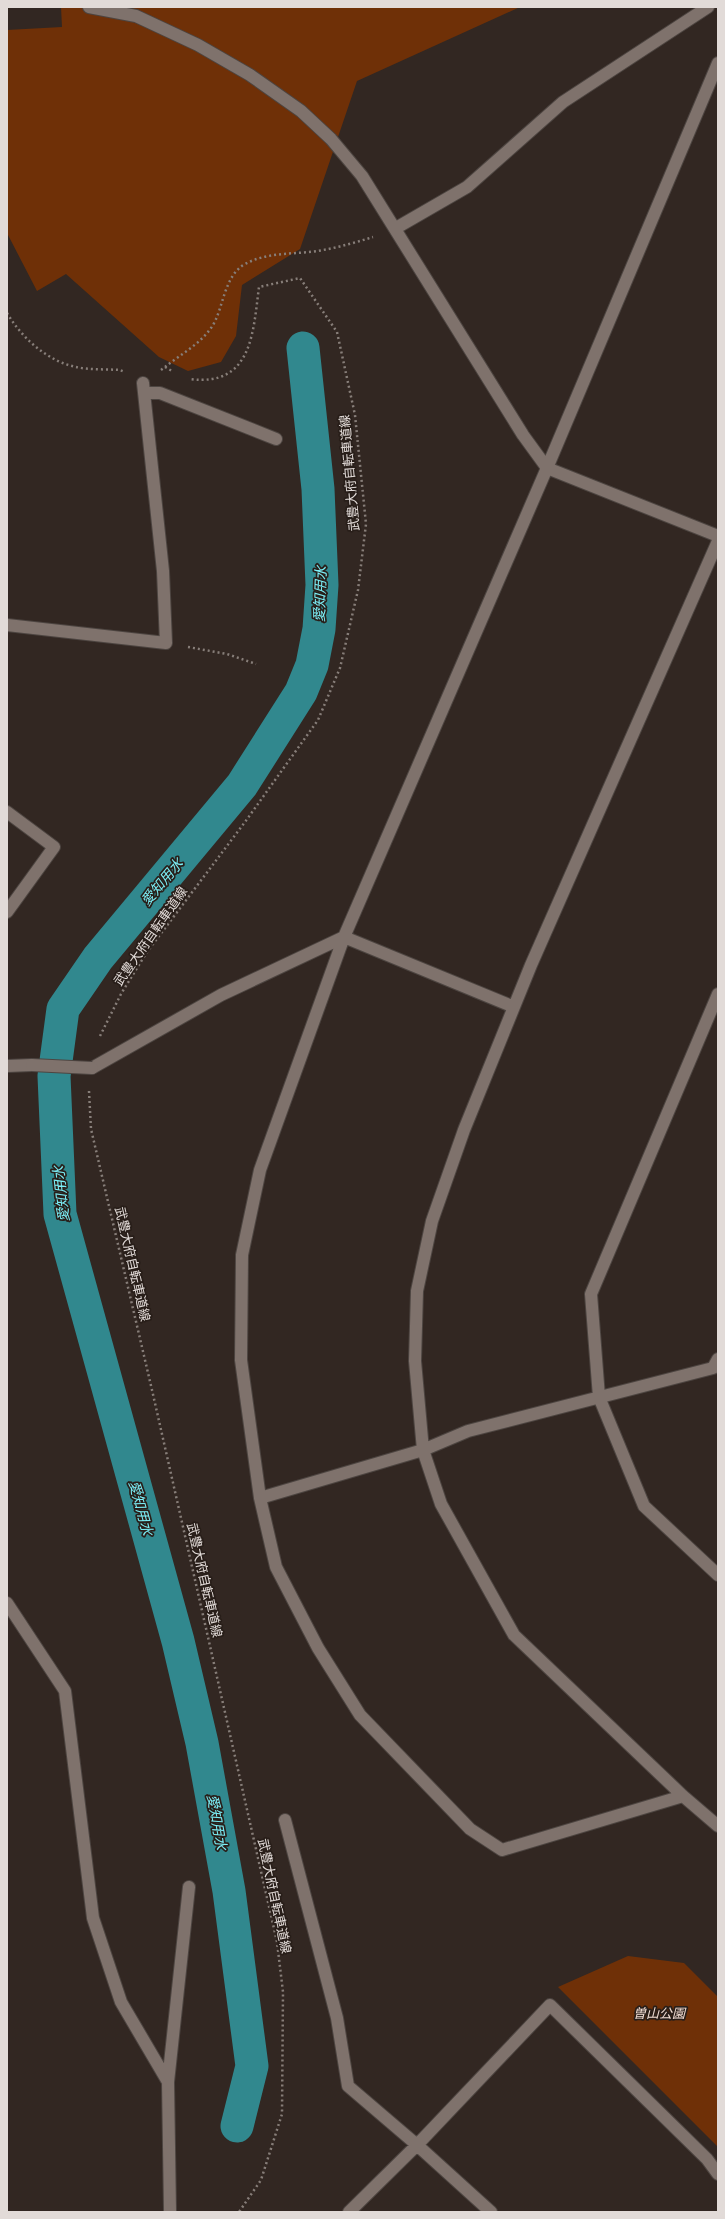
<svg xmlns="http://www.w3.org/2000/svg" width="725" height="2219" viewBox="0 0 725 2219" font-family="Spectral,'Noto Sans JP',serif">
	<rect width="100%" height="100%" fill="#322722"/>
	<path fill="#6f3007" d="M61,7H520L357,81L300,249L242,285L236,336L221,362L188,371L159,357L66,274L37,291L7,233V30L62,27Z
		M628,1956L684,1963L718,1997V2147L558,1987Z"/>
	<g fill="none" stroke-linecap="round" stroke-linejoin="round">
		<path stroke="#31888e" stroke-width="33" d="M237,2126L252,2066L229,1891L202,1743L178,1641L60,1214L54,1076L63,1009L98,958L242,785L301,692L312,665L319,629L322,585L318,489L303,348"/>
		<g stroke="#4d4541" stroke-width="14">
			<path id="minor" d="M89,7L136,16L198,45L250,75L301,111L331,139L362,176L523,435L547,468L718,536
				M396,228L467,187L563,102L708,7
				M144,393H160L276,439
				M718,541L531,965L464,1130L432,1221L417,1291L415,1361L423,1450L441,1504L514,1635L683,1796L718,1826
				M7,625L166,643L163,571L143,383
				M7,812L54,847L7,912
				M718,994L591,1294L599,1397L644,1506L718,1575
				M7,1066L32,1065
				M92,1068L221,995L344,937L514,1007
				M260,1498L423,1450L468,1431L713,1368L718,1359
				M7,1603L65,1691L93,1918L121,2002L168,2082L170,2212
				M683,1796L502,1850L470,1829L360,1715L318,1648L276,1567L260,1498L241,1360L242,1255L260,1170L344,937L547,468L718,63
				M285,1820L337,2018L348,2086L417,2145L491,2212
				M168,2082L189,1887
				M349,2212L417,2145L550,2005L707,2159L718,2174"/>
		</g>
		<path stroke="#877e79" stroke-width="2.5" stroke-dasharray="2 3" stroke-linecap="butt" d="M7,313C22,338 47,361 76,367C90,370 106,369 120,370L125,372
			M165,367C181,354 202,343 213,325C224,306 224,276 245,264C269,251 297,255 323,250C340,247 357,242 373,237
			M161,370L165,367L172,371
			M188,647L227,654L256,664
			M100,1036L121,994L147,952L245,822L318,720L340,668L358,590L366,524L355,415L337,332L300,278L259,287C253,333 252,387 190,379
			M89,1091L91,1129L152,1390L277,1942L283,1992L282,2114L261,2180L239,2212"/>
		<use href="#minor" stroke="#7f726c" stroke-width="12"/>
		<g stroke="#4d4541" stroke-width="14" stroke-linecap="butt">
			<path id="minor-bridge" d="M32,1065L92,1068"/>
		</g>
		<use href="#minor-bridge" stroke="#7f726c" stroke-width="12"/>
	</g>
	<g text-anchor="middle" stroke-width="3.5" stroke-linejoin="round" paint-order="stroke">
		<g font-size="13" fill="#e2dbd8" stroke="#281e19">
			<text transform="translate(349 473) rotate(-95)" y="5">武豊大府自転車道線</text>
			<text transform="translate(150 936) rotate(-55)" y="5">武豊大府自転車道線</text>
			<text transform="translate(133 1264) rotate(77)" y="5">武豊大府自転車道線</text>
			<text transform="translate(205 1580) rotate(77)" y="5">武豊大府自転車道線</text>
			<text transform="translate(275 1896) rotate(78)" y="5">武豊大府自転車道線</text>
		</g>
		<g font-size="13" font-style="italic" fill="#f2ded4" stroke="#281e19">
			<text x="659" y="2018">曽山公園</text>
		</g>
		<g font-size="14" font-style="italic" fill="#7cf0f8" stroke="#281e19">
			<text transform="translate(320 594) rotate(-88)" y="5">愛知用水</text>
			<text transform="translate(162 882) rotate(-50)" y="5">愛知用水</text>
			<text transform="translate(61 1194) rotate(-96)" y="5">愛知用水</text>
			<text transform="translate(141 1508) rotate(75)" y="5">愛知用水</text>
			<text transform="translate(217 1822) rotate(80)" y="5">愛知用水</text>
		</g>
	</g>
	<rect width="725" height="2219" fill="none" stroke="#e2dbd8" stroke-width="16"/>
</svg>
